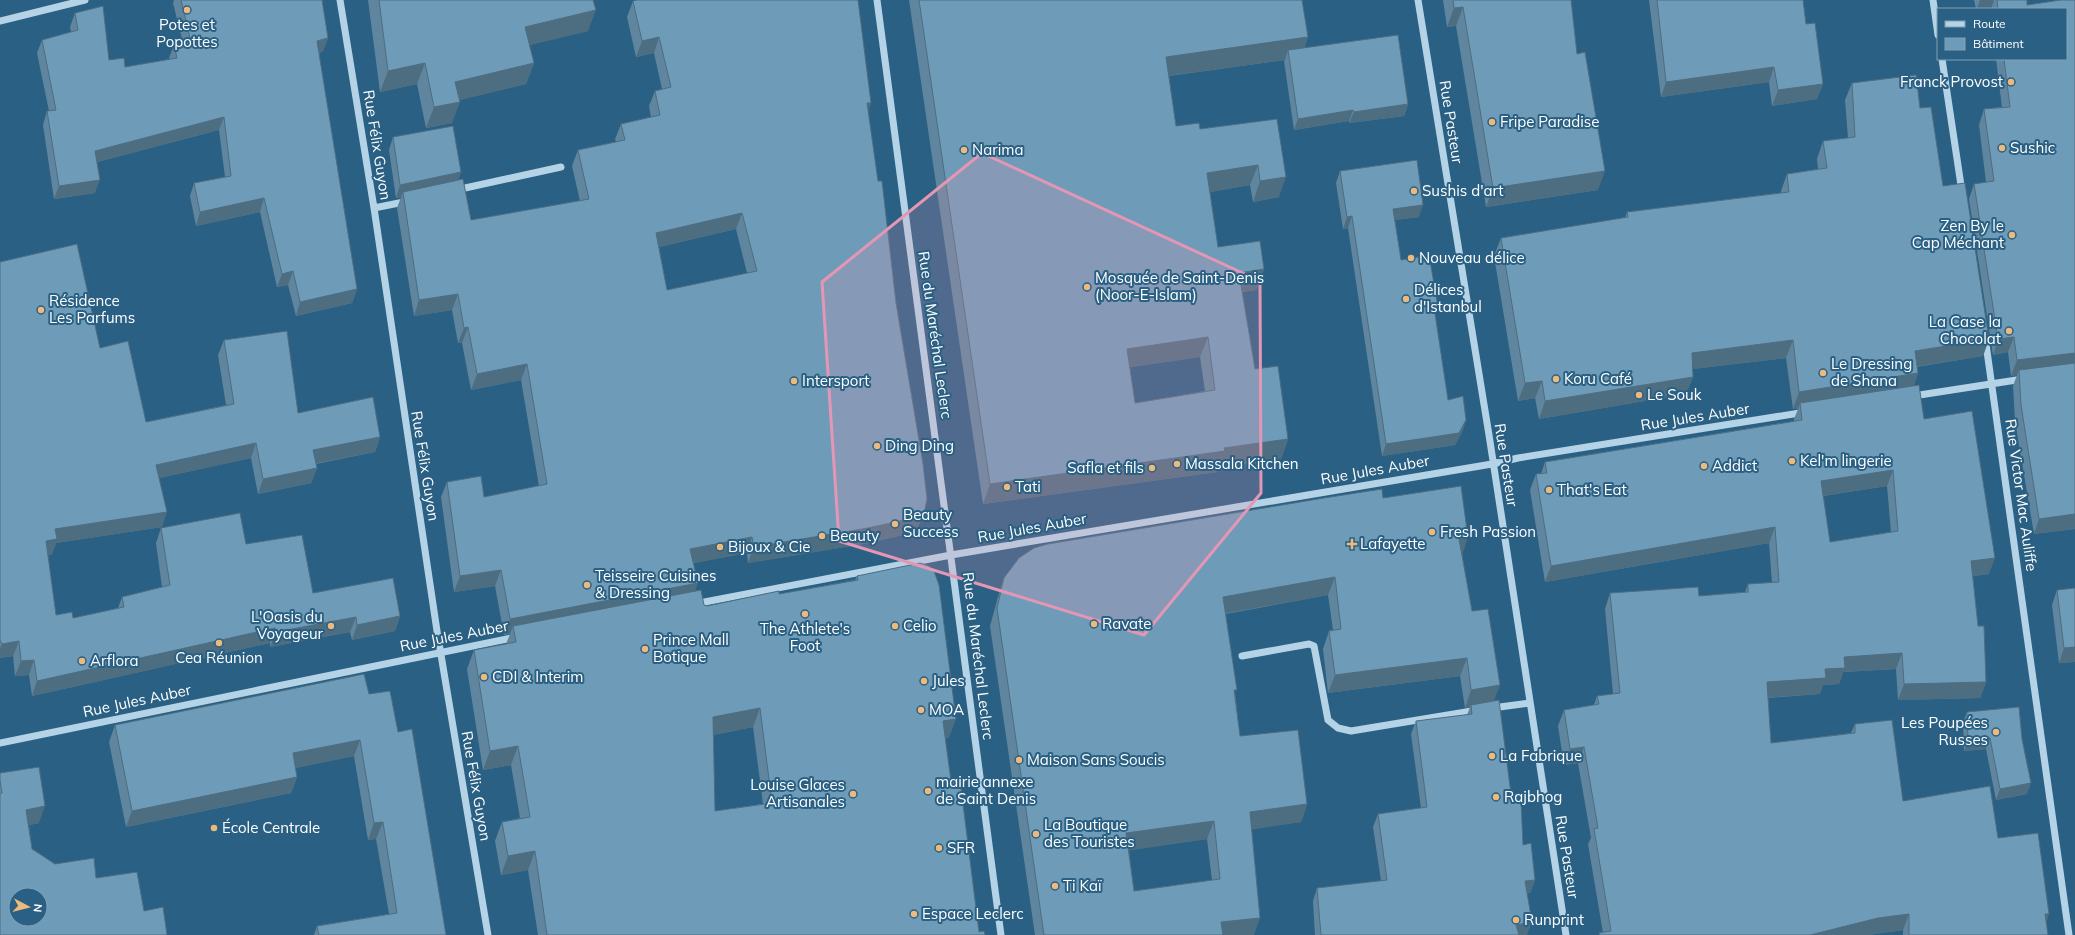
<svg xmlns="http://www.w3.org/2000/svg" width="2075" height="935" viewBox="0 0 2075 935" font-family="Mulish,sans-serif">
	<rect width="100%" height="100%" fill="#2a6083"/>
	<g fill="none" stroke-linecap="round" stroke-linejoin="round">
		<path stroke="#b4d3e6" stroke-width="7" d="M340,0L374,208L437,631L488,935
			M877,0L1001,935
			M1418,0L1489,435L1566,935
			M1933,0L1938,35
			M0,21L85,0
			M1942,59L1962,192
			M456,190L561,167
			M374,208L409,201
			M1985,337L2069,935
			M1913,396L2023,379
			M694,604L951,555L1492,464L1518,458L1806,412
			M1242,656L1309,644L1314,646L1328,720L1338,728L1351,731L1478,710
			M1492,708L1530,703
			M0,743L517,637"/>
	</g>
	<path fill="#5f869e" fill-rule="evenodd" d="M174,0H322L328,38L323,51L319,53L357,289L352,303L296,316L288,285L277,287L260,212L196,226L190,196L194,183L225,177L219,130L97,162L95,193L54,199L43,125L47,111H49L37,53L42,40L71,32L70,27L75,13L109,60L125,67L170,60L169,58L174,45L183,43L173,3Z
		M368,0H593L588,31L529,45L534,63L526,84L459,100L452,123L426,128L417,84L380,92Z
		M909,0H1302L1308,37L1304,48L1408,104L1404,116L1349,123V121L1294,130L1284,61L1285,60L1169,76L1176,126L1200,129L1277,119L1279,197L1253,202L1250,185L1210,192L1218,247L1264,269L1256,290L1242,292L1255,369L1288,439L1281,459L1219,468L1217,472L983,504ZM1200,357L1205,391L1135,403L1130,367Z
		M1443,0H1571L1577,54L1598,190L1486,207L1456,26L1447,27Z
		M1649,0H1803L1806,24L1823,84L1817,99L1772,106L1769,82L1661,97Z
		M1974,0H2027V5L2061,0H2075V529L2034,534L2015,421L2013,386L2017,375L2011,376L2008,352L1993,355L1969,199L1974,184L1986,182L1979,125L1984,109L2002,107L1996,59H2066V9H1976Z
		M633,1L868,111L919,525L912,533L863,544L748,563L747,553L693,563L695,591L704,605L707,606L779,594L855,580L857,576L949,738H945L951,781L979,932L985,935H538L528,870L501,875L495,841L502,822L520,818L511,765L483,770L467,669L474,650L506,644L510,634L504,635L495,586L454,592L441,497L447,482L484,497L539,486L521,380L471,390L462,343H458L452,310L414,316L397,208L401,197L396,198L389,150L393,137L461,172L458,180L471,220L580,201L572,166L578,150L616,142L615,139L621,124L651,117L649,106L655,91L662,89L654,53L636,57L627,17ZM736,229L747,273L667,290L659,247ZM753,727L763,804L715,811L713,735Z
		M1852,83L1920,108L1943,186L1989,339L1983,356L1917,367L1918,373L1914,385L1924,419L1989,574L1973,576L1978,626L1986,682L1980,698L1898,700L1896,669L1843,672L1839,684L1823,685L1820,694L1768,698L1771,743L1851,733L1855,724L1903,801L1998,838L2046,922L2048,935H1903V930L1868,935H1599V933H1603L1588,844L1591,838L1578,763L1564,765L1558,726L1564,710L1594,705L1597,696L1613,694L1605,609L1610,593L1699,596L1745,592L1748,584L1772,583L1769,543L1545,582L1530,490L1536,474H1541L1545,462L1794,421V419L1798,409H1793L1786,358L1692,369L1693,377L1686,394L1539,419L1535,398L1518,401L1494,256L1501,238L1625,218L1627,212L1781,193V191L1787,174L1818,169L1817,159L1823,141L1848,138L1845,100ZM1887,486L1891,532L1830,542L1823,496Z
		M1340,171L1419,217L1395,220L1401,260L1438,307L1435,314L1448,400L1466,420L1462,432L1455,445L1382,456L1348,228L1343,229L1336,183Z
		M0,262L100,348L146,422L226,405L218,355L224,340L298,413L380,437L375,452L316,464L317,468L311,483L258,494L251,458L159,478L162,527L56,543L52,554L48,555L56,615L73,618L118,608L122,597L162,587L156,543L161,528L246,544L313,593L400,616L395,631L352,640L350,632L270,647V643L32,696L29,675L15,676L13,656L0,658Z
		M1383,498L1462,554L1472,611L1494,701L1512,802L1523,845L1535,880L1530,893H1527V935H1315L1313,901L1317,888L1381,881L1373,827L1378,814L1421,808L1411,734L1416,721L1467,715L1470,707L1465,708L1460,676L1328,693L1323,649L1329,631L1333,630L1328,595L1226,614L1240,736L1307,804L1301,822L1251,829L1254,935H1035L990,626L998,597L1004,578ZM1207,839L1212,880L1134,891L1129,850Z
		M2057,590L2075,662L2059,663L2052,605Z
		M369,694L398,732L446,935H314L317,926L389,914L376,839L368,840L354,756L295,768L297,777L291,793L126,827L109,742L115,725Z
		M1967,712L2022,739L2027,794L1996,800L1986,749L1964,751L1963,723Z
		M0,773L39,823L29,825L32,849L55,864L96,878L144,911L0,935Z"/>
	<path fill="#4d6d81" d="M1980,0H1994L1991,9H1977Z
		M1463,7L1456,26L1447,27L1454,8Z
		M596,10L588,31L517,48L525,27Z
		M659,37L654,53L636,57L642,41Z
		M1308,37L1300,57L1288,50L1285,60L1159,77L1166,57Z
		M328,38L323,51L312,54L317,41Z
		M425,63L417,84L380,92L388,71Z
		M534,63L526,84L448,103L455,82Z
		M1774,67L1769,82L1661,97L1666,82Z
		M1823,84L1817,99L1772,106L1778,90Z
		M460,102L452,123L426,128L434,107Z
		M867,103H871L866,119Z
		M1408,104L1404,116L1349,123L1354,112Z
		M1353,110L1349,121L1294,130L1298,119Z
		M224,117L219,130L90,164L95,151Z
		M1258,165L1250,185L1200,194L1207,173Z
		M1605,171L1598,190L1486,207L1493,188Z
		M461,172L456,185L403,192L401,197L396,198L400,185Z
		M1286,177L1279,197L1253,202L1260,181Z
		M100,180L95,193L54,199L59,186Z
		M264,198L260,212L196,226L200,212Z
		M1423,205L1419,217L1389,221L1393,209Z
		M742,213L736,229L651,249L656,233Z
		M1352,216L1348,228L1343,229L1347,217Z
		M1264,269L1256,290L1232,293L1239,273Z
		M293,271L288,285L277,287L282,274Z
		M357,289L352,303L296,316L300,302Z
		M458,294L452,310L414,316L419,300Z
		M1434,307H1438L1433,319Z
		M468,327L462,343H458L464,328Z
		M1208,337L1200,357L1119,369L1127,349Z
		M2014,337L2008,352L1993,355L1998,339Z
		M1989,339L1983,356L1909,368L1915,351Z
		M1793,340L1786,358L1685,370L1692,353Z
		M2075,353V366L2019,370L2017,375L2011,376L2017,360Z
		M527,364L521,380L471,390L477,374Z
		M1918,373L1912,391L1800,403L1798,409H1793L1799,392Z
		M1693,377L1686,394L1539,419L1545,401Z
		M1542,381L1535,398L1518,401L1525,383Z
		M1466,420L1462,432L1455,445L1382,456L1386,444Z
		M380,437L375,452L307,465L313,450Z
		M1288,439L1281,459L1219,468L1217,472L983,504L990,484L1224,448Z
		M256,443L251,458L151,480L156,465Z
		M317,468L311,483L258,494L263,479Z
		M1893,470L1887,486L1815,497L1821,481Z
		M925,509L919,525L912,533L863,544L748,563L754,547Z
		M167,512L162,527L56,543L52,554L40,556L46,541L55,529Z
		M2075,514V529L2034,534L2039,519Z
		M1775,527L1769,543L1545,582L1551,566Z
		M752,537L747,553L685,565L690,549Z
		M1468,537L1462,556L1459,539Z
		M1995,558L1989,574L1965,577L1971,561Z
		M501,570L495,586L454,592L460,576Z
		M1335,577L1328,595L1217,615L1223,597Z
		M698,583L692,599L513,626L510,634L504,635L510,619Z
		M400,616L395,631L352,640L357,625Z
		M356,617L350,632L270,647L276,632Z
		M275,628L270,643L32,696L37,681Z
		M19,641L13,656L0,658V648L2,644Z
		M2075,647V662L2059,663L2064,648Z
		M1902,653L1896,669L1843,672L1839,684L1823,685L1820,694L1761,698L1767,682L1825,669L1844,657Z
		M1467,658L1460,676L1328,693L1335,675Z
		M34,660L29,675L15,676L21,661Z
		M1986,682L1980,698L1898,700L1904,684Z
		M1500,685L1493,704L1471,705L1470,707L1465,708L1471,690Z
		M760,708L753,727L706,736L713,717Z
		M956,719L949,738L936,740L943,721Z
		M1990,738L1986,749L1964,751L1968,740Z
		M360,740L354,756L287,770L293,753Z
		M518,746L511,765L483,770L490,751Z
		M1584,747L1578,763L1564,765L1570,749Z
		M297,777L291,793L126,827L132,811Z
		M2031,783L2027,794L1996,800L2000,789Z
		M1307,804L1301,822L1243,831L1250,812Z
		M45,806L39,823L20,827L26,810Z
		M1214,821L1207,839L1120,852L1126,833Z
		M383,822L376,839L368,840L374,823Z
		M535,851L528,870L501,875L508,856Z
		M1535,880L1530,893L1520,894L1525,881Z
		M1909,914L1903,930L1868,935H1810L1878,918Z
		M2045,914H2049L2044,930Z
		M1260,918L1254,935H1217L1221,922Z
		M1532,922L1527,935H1513L1516,925Z"/>
	<path fill="#6e9cb8" stroke="#4d6d81" fill-rule="evenodd" d="M181,0H322L328,38L317,41L357,289L300,302L293,271L282,274L264,198L200,212L194,183L231,176L224,117L95,151L100,180L59,186L47,111L56,110L42,40L78,30L75,13L103,6L109,60L124,58L125,67L177,58L174,45L191,42Z
		M379,0H593L596,10L525,27L534,63L455,82L460,102L434,107L425,63L388,71Z
		M637,0H858L871,103H867L878,181H882L896,303L923,464L927,499L925,509L918,517L868,528L754,547L752,537L690,549L698,583L510,619L501,570L460,576L447,482L481,476L484,497L547,484L527,364L477,374L468,327L464,328L458,294L419,300L403,192L463,179L471,220L589,199L578,150L625,140L621,124L660,115L655,91L671,87L659,37L642,41L633,1ZM742,213L757,271L667,290L656,233Z
		M919,0H1302L1308,37L1166,57L1176,126L1199,123L1200,129L1277,119L1286,177L1260,181L1258,165L1207,173L1218,247L1260,241L1264,269L1239,273L1255,369L1278,366L1288,439L1224,448L1225,451L990,484ZM1208,337L1215,390L1135,403L1127,349Z
		M1453,0H1571L1577,54L1585,52L1605,171L1493,188L1463,7L1454,8Z
		M1657,0H1803L1806,24L1815,23L1823,84L1778,90L1774,67L1666,82Z
		M1997,0H2027V5L2061,0H2075V353L2017,360L2014,337L1998,339L1974,184L1994,181L1984,109L2010,107L2004,59H2066V9H1998Z
		M1398,35L1408,104L1354,112L1353,110L1298,119L1288,50Z
		M1916,75L1920,108L1931,107L1943,186L1965,183L1989,339L1915,351L1918,373L1799,392L1793,340L1692,353L1693,377L1545,401L1542,381L1525,383L1501,238L1628,217L1627,212L1789,192L1787,174L1827,168L1823,141L1855,137L1852,83Z
		M453,126L461,172L400,185L393,137Z
		M1417,160L1423,205L1393,209L1401,260L1429,255L1438,307H1434L1448,400L1463,396L1466,420L1459,433L1386,444L1352,216L1347,217L1340,171Z
		M77,244L100,348L128,341L146,422L234,404L224,340L287,331L298,413L373,397L380,437L313,450L317,468L263,479L256,443L156,465L167,512L55,529L57,539L46,541L56,615L72,612L73,618L124,607L122,597L170,585L161,528L240,513L246,544L302,535L313,593L393,578L400,616L357,625L356,617L276,632L275,628L37,681L34,660L21,661L19,641L2,644L0,640V262Z
		M2075,363V514L2039,519L2021,405L2019,370Z
		M1919,385L1924,419L1972,411L1995,558L1971,561L1978,626H1984L1986,682L1904,684L1902,653L1844,657L1845,668L1825,669L1826,678L1767,682L1771,743L1855,733V724L1892,720L1903,801L1990,786L1998,838L2038,833L2049,914H2045L2048,935H1909V914L1878,918L1810,935H1600L1599,933L1611,931L1594,829L1598,828L1584,747L1570,749L1564,710L1599,704L1597,696L1620,693L1610,593L1698,587L1699,596L1748,592V584L1779,582L1775,527L1551,566L1536,474L1547,473L1545,462L1802,420L1800,403ZM1893,470L1898,531L1830,542L1821,481Z
		M1461,486L1468,537L1459,539L1472,611L1488,609L1500,685L1471,690L1467,658L1335,675L1329,631L1341,629L1335,577L1223,597L1237,690H1234L1240,736L1298,730L1307,804L1250,812L1260,918L1221,922L1223,935H1044L997,608L1004,578L1019,558L1034,548L1048,544L1324,498L1382,489L1383,498ZM1214,821L1220,879L1134,891L1126,833Z
		M920,563L929,566L934,571L939,585L956,719L943,721L951,781L960,780L979,932L984,931L985,935H547L535,851L508,856L502,822L530,817L518,746L490,751L474,650L516,642L513,626L701,590L704,605L707,606L779,591V594L858,580L857,576ZM760,708L772,803L715,811L713,717Z
		M2075,588V647L2064,648L2057,590Z
		M364,674L369,694L390,691L398,732L412,729L446,935H319L317,926L397,913L383,822L374,823L360,740L293,753L297,777L132,811L115,725Z
		M1499,700L1512,802L1521,801L1523,845L1531,843L1535,880L1525,881L1532,922L1516,925L1519,935H1321L1317,888L1387,880L1378,814L1427,807L1416,721L1472,714L1471,705Z
		M2019,707L2022,739L2031,783L2000,789L1990,738L1968,740L1967,712Z
		M39,767L45,806L26,810L32,849L55,864L94,858L96,878L137,872L144,911L163,907L167,935H0V794L2,793L0,780V773ZM16,895H40V919H16Z"/>
	<path fill="#e497b5" fill-opacity="0.2" stroke="#e497b5" stroke-width="3" stroke-linejoin="round" d="M982,153L1260,281L1261,493L1144,635L839,541L822,282Z"/>
	<g fill="#edb97c" stroke="#2a6083" stroke-width="1.5">
		<circle cx="187" cy="10" r="4"/>
		<circle cx="2011" cy="82" r="4"/>
		<circle cx="1492" cy="122" r="4"/>
		<circle cx="2002" cy="148" r="4"/>
		<circle cx="964" cy="150" r="4"/>
		<circle cx="1414" cy="191" r="4"/>
		<circle cx="2012" cy="235" r="4"/>
		<circle cx="1411" cy="258" r="4"/>
		<circle cx="1087" cy="287" r="4"/>
		<circle cx="1406" cy="299" r="4"/>
		<circle cx="41" cy="310" r="4"/>
		<circle cx="2009" cy="331" r="4"/>
		<circle cx="1823" cy="373" r="4"/>
		<circle cx="1556" cy="379" r="4"/>
		<circle cx="794" cy="381" r="4"/>
		<circle cx="1639" cy="395" r="4"/>
		<circle cx="877" cy="446" r="4"/>
		<circle cx="1792" cy="461" r="4"/>
		<circle cx="1177" cy="464" r="4"/>
		<circle cx="1704" cy="466" r="4"/>
		<circle cx="1152" cy="468" r="4"/>
		<circle cx="1007" cy="487" r="4"/>
		<circle cx="1549" cy="490" r="4"/>
		<circle cx="895" cy="524" r="4"/>
		<circle cx="1432" cy="532" r="4"/>
		<circle cx="822" cy="536" r="4"/>
		<path d="M1350 538h4v4h4v4h-4v4h-4v-4h-4v-4h4z"/>
		<circle cx="720" cy="547" r="4"/>
		<circle cx="587" cy="585" r="4"/>
		<circle cx="805" cy="614" r="4"/>
		<circle cx="1094" cy="624" r="4"/>
		<circle cx="331" cy="626" r="4"/>
		<circle cx="895" cy="626" r="4"/>
		<circle cx="219" cy="643" r="4"/>
		<circle cx="645" cy="649" r="4"/>
		<circle cx="82" cy="661" r="4"/>
		<circle cx="484" cy="677" r="4"/>
		<circle cx="924" cy="681" r="4"/>
		<circle cx="921" cy="710" r="4"/>
		<circle cx="1996" cy="732" r="4"/>
		<circle cx="1492" cy="756" r="4"/>
		<circle cx="1019" cy="760" r="4"/>
		<circle cx="928" cy="791" r="4"/>
		<circle cx="853" cy="794" r="4"/>
		<circle cx="1496" cy="797" r="4"/>
		<circle cx="214" cy="828" r="4"/>
		<circle cx="1036" cy="834" r="4"/>
		<circle cx="939" cy="848" r="4"/>
		<circle cx="1055" cy="886" r="4"/>
		<circle cx="914" cy="914" r="4"/>
		<circle cx="1516" cy="920" r="4"/>
	</g>
	<g text-anchor="middle" stroke-width="4" stroke-linejoin="round" paint-order="stroke">
		<g font-size="15" fill="#fff" stroke="#2a6083" text-anchor="start">
			<text x="187" y="30" text-anchor="middle">Potes et<tspan x="187" dy="17">Popottes</tspan></text>
			<text x="2003" y="87" text-anchor="end">Franck Provost</text>
			<text x="1500" y="127">Fripe Paradise</text>
			<text x="2010" y="153">Sushic</text>
			<text x="972" y="155">Narima</text>
			<text x="1422" y="196">Sushis d'art</text>
			<text x="2004" y="231" text-anchor="end">Zen By le<tspan x="2004" dy="17">Cap Méchant</tspan></text>
			<text x="1419" y="263">Nouveau délice</text>
			<text x="1095" y="283">Mosquée de Saint-Denis<tspan x="1095" dy="17">(Noor-E-Islam)</tspan></text>
			<text x="1414" y="295">Délices<tspan x="1414" dy="17">d'Istanbul</tspan></text>
			<text x="49" y="306">Résidence<tspan x="49" dy="17">Les Parfums</tspan></text>
			<text x="2001" y="327" text-anchor="end">La Case la<tspan x="2001" dy="17">Chocolat</tspan></text>
			<text x="1831" y="369">Le Dressing<tspan x="1831" dy="17">de Shana</tspan></text>
			<text x="1564" y="384">Koru Café</text>
			<text x="802" y="386">Intersport</text>
			<text x="1647" y="400">Le Souk</text>
			<text x="885" y="451">Ding Ding</text>
			<text x="1800" y="466">Kel'm lingerie</text>
			<text x="1185" y="469">Massala Kitchen</text>
			<text x="1712" y="471">Addict</text>
			<text x="1144" y="473" text-anchor="end">Safla et fils</text>
			<text x="1015" y="492">Tati</text>
			<text x="1557" y="495">That's Eat</text>
			<text x="903" y="520">Beauty<tspan x="903" dy="17">Success</tspan></text>
			<text x="1440" y="537">Fresh Passion</text>
			<text x="830" y="541">Beauty</text>
			<text x="1360" y="549">Lafayette</text>
			<text x="728" y="552">Bijoux &amp; Cie</text>
			<text x="595" y="581">Teisseire Cuisines<tspan x="595" dy="17">&amp; Dressing</tspan></text>
			<text x="323" y="622" text-anchor="end">L'Oasis du<tspan x="323" dy="17">Voyageur</tspan></text>
			<text x="1102" y="629">Ravate</text>
			<text x="903" y="631">Celio</text>
			<text x="805" y="634" text-anchor="middle">The Athlete's<tspan x="805" dy="17">Foot</tspan></text>
			<text x="653" y="645">Prince Mall<tspan x="653" dy="17">Botique</tspan></text>
			<text x="219" y="663" text-anchor="middle">Cea Réunion</text>
			<text x="90" y="666">Arflora</text>
			<text x="492" y="682">CDI &amp; Interim</text>
			<text x="932" y="686">Jules</text>
			<text x="929" y="715">MOA</text>
			<text x="1988" y="728" text-anchor="end">Les Poupées<tspan x="1988" dy="17">Russes</tspan></text>
			<text x="1500" y="761">La Fabrique</text>
			<text x="1027" y="765">Maison Sans Soucis</text>
			<text x="936" y="787">mairie annexe<tspan x="936" dy="17">de Saint Denis</tspan></text>
			<text x="845" y="790" text-anchor="end">Louise Glaces<tspan x="845" dy="17">Artisanales</tspan></text>
			<text x="1504" y="802">Rajbhog</text>
			<text x="1044" y="830">La Boutique<tspan x="1044" dy="17">des Touristes</tspan></text>
			<text x="222" y="833">École Centrale</text>
			<text x="947" y="853">SFR</text>
			<text x="1063" y="891">Ti Kaï</text>
			<text x="922" y="919">Espace Leclerc</text>
			<text x="1524" y="925">Runprint</text>
		</g>
		<g font-size="15" fill="#fff" stroke="#2a6083">
			<text transform="translate(1451 122) rotate(81)" y="5">Rue Pasteur</text>
			<text transform="translate(377 145) rotate(81)" y="5">Rue Félix Guyon</text>
			<text transform="translate(935 335) rotate(82)" y="5">Rue du Maréchal Leclerc</text>
			<text transform="translate(1695 417) rotate(-9)" y="5">Rue Jules Auber</text>
			<text transform="translate(1506 465) rotate(81)" y="5">Rue Pasteur</text>
			<text transform="translate(425 466) rotate(81)" y="5">Rue Félix Guyon</text>
			<text transform="translate(1375 470) rotate(-10)" y="5">Rue Jules Auber</text>
			<text transform="translate(2021 495) rotate(82)" y="5">Rue Victor Mac Auliffe</text>
			<text transform="translate(1032 528) rotate(-10)" y="5">Rue Jules Auber</text>
			<text transform="translate(454 636) rotate(-11)" y="5">Rue Jules Auber</text>
			<text transform="translate(978 656) rotate(83)" y="5">Rue du Maréchal Leclerc</text>
			<text transform="translate(137 701) rotate(-12)" y="5">Rue Jules Auber</text>
			<text transform="translate(476 786) rotate(80)" y="5">Rue Félix Guyon</text>
			<text transform="translate(1567 857) rotate(81)" y="5">Rue Pasteur</text>
		</g>
	</g>
	<rect x="1937" y="8" width="130" height="52" fill="#2a6083" stroke="#7fa0b5"/>
	<rect x="1945" y="21" width="20" height="6" fill="#b4d3e6" stroke="#7fa0b5"/>
	<text x="1973" y="28" font-size="12" fill="#ffffff">Route</text>
	<rect x="1945" y="38" width="20" height="12" fill="#6e9cb8" stroke="#7fa0b5"/>
	<text x="1973" y="48" font-size="12" fill="#ffffff">Bâtiment</text>
	<g transform="translate(28 907) rotate(97)"><circle r="19" fill="#2a6083" stroke="#7fa0b5"/>
	<path d="M0-3L7 15L0 10L-7 15Z" fill="#edb97c"/>
	<text y="-6" font-size="11" font-weight="bold" text-anchor="middle" fill="#ffffff">N</text>
	</g>
</svg>
